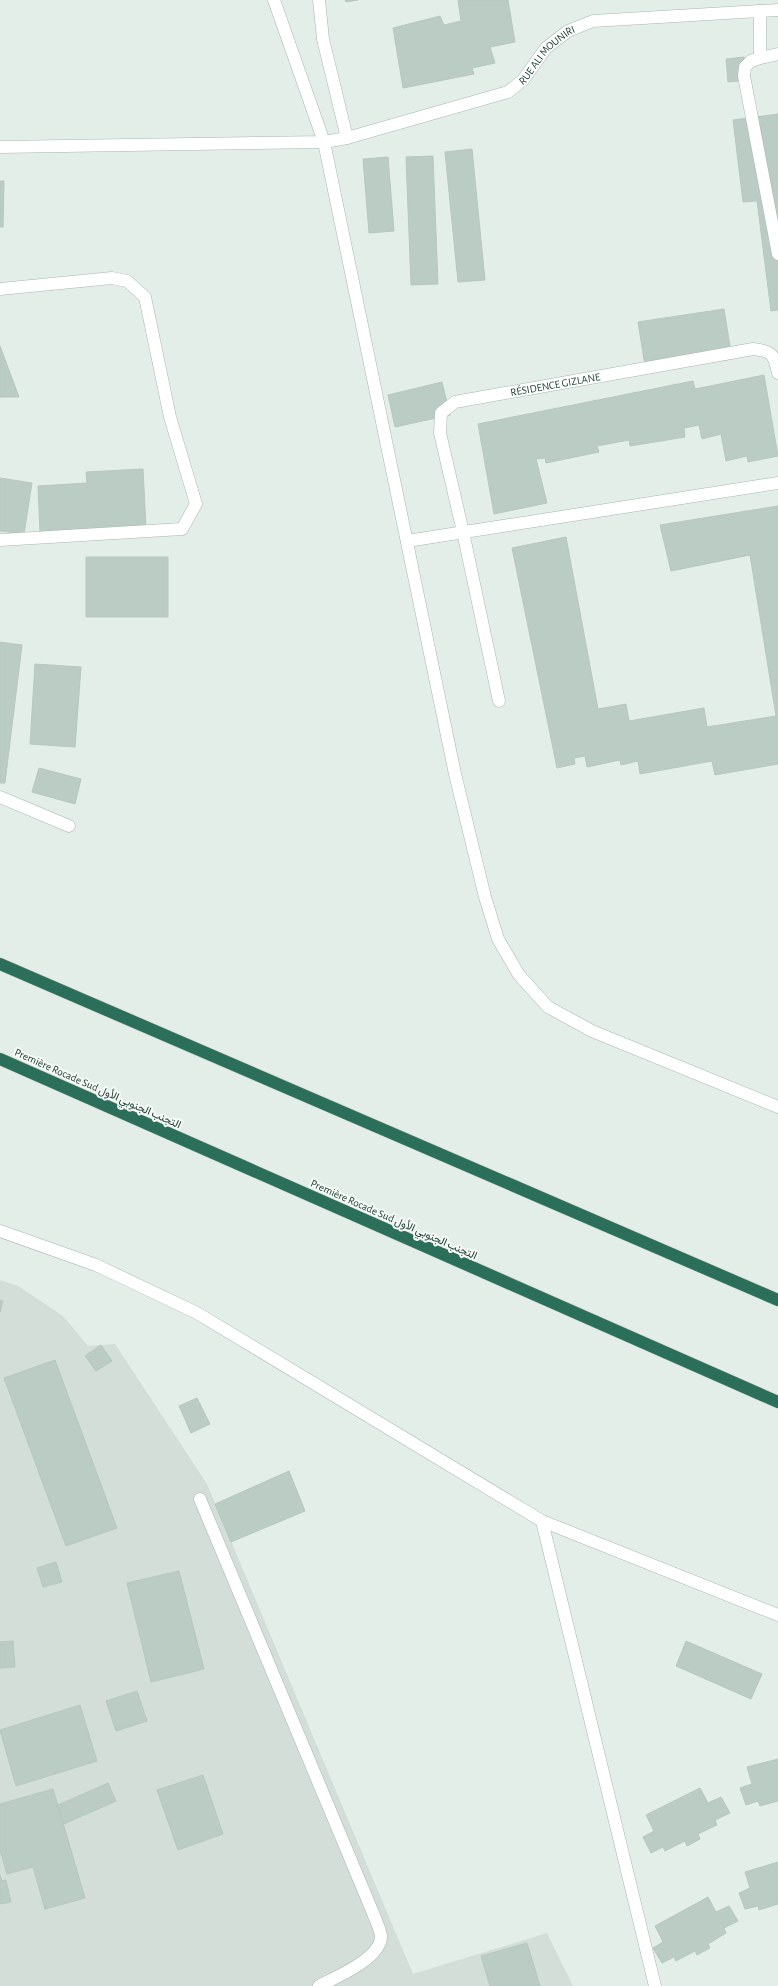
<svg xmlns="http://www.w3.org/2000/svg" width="778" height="1986" viewBox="0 0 778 1986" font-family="'Alegreya Sans',Vazirmatn,sans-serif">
	<rect width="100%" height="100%" fill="#e4eee8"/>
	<path fill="#d2ded7" d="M0,1280L18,1286L63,1316L88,1346L115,1344L207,1484L413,1974L547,1933L573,1986H0Z"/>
	<path fill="#bbccc4" stroke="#b5c8bf" d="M345,0H358L346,2Z
		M458,0H508L515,42L490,47L495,63L472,68L474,74L403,88L393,28L440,16L444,25L461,21Z
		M744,57L747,80L728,82L726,59Z
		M778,114V310L771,311L757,201L743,202L733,120Z
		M472,149L485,280L458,282L445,152Z
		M433,156L438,284L411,285L406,157Z
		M388,157L394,231L369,233L363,159Z
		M0,181H4L3,227H0Z
		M724,309L732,359L646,372L638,322Z
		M0,346L19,397H0Z
		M764,375L778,456L748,462L747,456L726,461L721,434L702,439L699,425L684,428L685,437L630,446L629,440L597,446L599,452L546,463L545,458L536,459L547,503L494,514L478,424L693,381L695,389Z
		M442,382L450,415L395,427L388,395Z
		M143,469L146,527L40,533L38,486L87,483L86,472Z
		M0,478L32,483L24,534L0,531Z
		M778,506V764L715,775L712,761L640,774L638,761L621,765L620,760L587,767L585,756L574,758L575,764L557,768L512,548L566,537L598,709L626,704L629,721L704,708L707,727L776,716L750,555L671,571L660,525Z
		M86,557H168V617H86Z
		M0,642L22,645L5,783H0Z
		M35,664L81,667L75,747L30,744Z
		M39,768L81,779L75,804L32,792Z
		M0,1300L3,1301L0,1312Z
		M101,1345L112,1361L96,1371L85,1356Z
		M55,1360L117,1528L66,1546L4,1378Z
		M197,1398L210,1424L191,1433L179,1406Z
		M289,1471L305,1511L231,1542L215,1504Z
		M56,1562L62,1582L43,1587L37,1568Z
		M179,1571L204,1669L151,1682L127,1583Z
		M13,1641L15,1667L0,1668V1642Z
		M686,1641L762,1674L751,1699L676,1666Z
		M137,1691L147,1721L116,1731L106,1701Z
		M80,1705L97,1761L16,1786L0,1730Z
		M778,1759V1801L760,1806L758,1801L746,1805L740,1788L752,1784L747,1767Z
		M203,1775L223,1834L178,1850L157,1790Z
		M108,1783L116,1801L64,1824L56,1806Z
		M700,1788L708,1803L721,1797L730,1813L715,1820L717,1825L698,1834L700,1839L687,1846L685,1841L665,1851L663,1847L651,1853L643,1837L654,1831L646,1815Z
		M53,1789L85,1898L45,1909L33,1867L7,1874L0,1850V1804Z
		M778,1862V1904L759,1910L758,1906L745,1909L739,1893L750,1888L745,1872Z
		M0,1875L2,1881L6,1880L11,1902L0,1904Z
		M708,1897L716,1912L729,1906L738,1921L724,1928L726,1933L708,1944L710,1948L697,1955L695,1951L676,1961L674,1957L662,1963L653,1948L663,1942L655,1926Z
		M527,1943L540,1986H490L481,1956Z"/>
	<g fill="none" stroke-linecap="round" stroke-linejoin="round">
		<g stroke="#a6b7af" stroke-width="13">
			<g id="minor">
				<path d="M274,0L324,142L455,774L485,897L498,939L519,975L548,1007L592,1031L778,1107"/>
				<path d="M319,0L323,39L347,138"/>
				<path d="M760,11V58L751,61L745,67L744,76L778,254"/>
				<path d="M760,58L778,54"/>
				<path id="s1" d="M0,147L324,142L347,138L508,92L523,80L546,48L568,31L593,21L778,10"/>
				<path d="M0,289L112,278L127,281L145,297L170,417L196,504L182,529L0,540"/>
				<path d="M407,541L778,483"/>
				<path id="s2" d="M499,701L463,532L440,433L441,413L455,402L753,349C772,351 774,354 778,373"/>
				<path d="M0,797L69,826"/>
				<path d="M0,1231L96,1265L197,1313L542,1521L778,1615"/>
				<path d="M200,1499L373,1913C375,1919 381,1930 381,1937C380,1959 336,1977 319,1986"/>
				<path d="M542,1521L655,1986"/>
			</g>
		</g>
		<g stroke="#c1cac7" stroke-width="13">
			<path id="highway" d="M0,964L778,1300
				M0,1059L778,1402"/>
		</g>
		<use href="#minor" stroke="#fff" stroke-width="12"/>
		<use href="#highway" stroke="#2b6f5b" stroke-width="12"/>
	</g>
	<g text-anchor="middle" stroke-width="4" stroke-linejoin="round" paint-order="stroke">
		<g font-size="11" fill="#224136" stroke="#f5faf7">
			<text dy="4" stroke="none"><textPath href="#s1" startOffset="569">RUE ALI MOUNIRI</textPath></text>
			<text dy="4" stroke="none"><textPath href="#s2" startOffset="414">RÉSIDENCE GIZLANE</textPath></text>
			<text transform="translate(98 1088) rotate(24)" y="4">Première Rocade Sud التجنب الجنوبي الأول</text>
			<text transform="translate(394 1219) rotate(24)" y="4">Première Rocade Sud التجنب الجنوبي الأول</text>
		</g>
	</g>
</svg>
